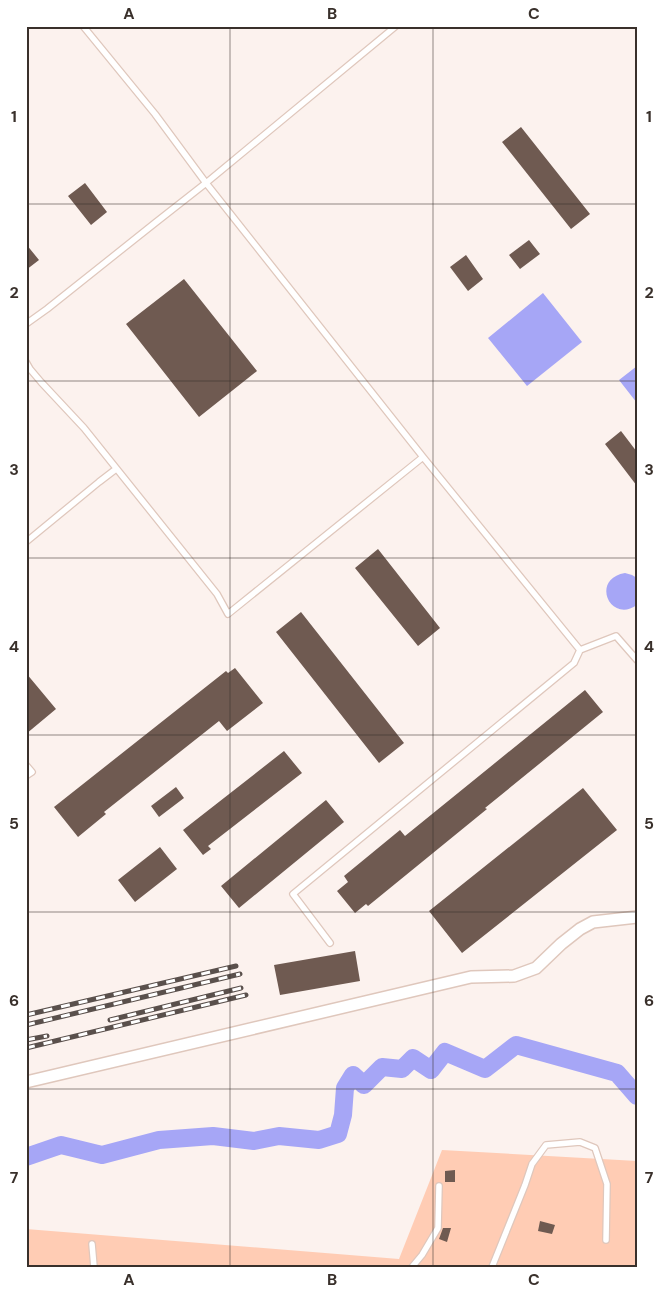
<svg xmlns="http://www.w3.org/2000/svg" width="663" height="1293" viewBox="0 0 663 1293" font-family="'DM Sans',sans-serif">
	<rect width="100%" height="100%" fill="#fcf2ee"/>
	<path fill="#ffccb4" d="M442,1150L637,1161V1267H26V1229L399,1259Z"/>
	<path fill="#a6a6f6" d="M543,293L582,342L527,386L488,338Z
		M637,366V403L619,380Z
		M625,573L632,575L637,578V605C610,624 590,579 625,573Z"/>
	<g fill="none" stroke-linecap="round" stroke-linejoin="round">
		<path stroke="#a6a6f6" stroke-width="18" d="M26,1157L61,1145L102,1155L159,1140L213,1136L254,1141L279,1136L319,1140L338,1134L343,1115L345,1088L353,1075L364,1085L382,1067L402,1069L413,1058L431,1070L445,1052L485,1069L516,1045L617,1073L637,1096"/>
	</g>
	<path fill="#6f5a51" d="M521,127L590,214L571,229L502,142Z
		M85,183L107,212L91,225L68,196Z
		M529,240L540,254L520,269L509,255Z
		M26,244L39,260L26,270Z
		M466,255L483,279L468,291L450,267Z
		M184,279L257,371L199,417L126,324Z
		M621,431L637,452V486L605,444Z
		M378,549L440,628L418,646L355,568Z
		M301,612L404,743L379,763L276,632Z
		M235,668L263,703L227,731L219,721L104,812L106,814L78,837L54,807L226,671L228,673Z
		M26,673L56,709L26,734Z
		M585,690L603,712L485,808L487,809L368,906L366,904L355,913L337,891L348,882L344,876L400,830L405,836Z
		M284,751L302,773L208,846L211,849L203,855L183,830Z
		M176,787L184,798L159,817L151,806Z
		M583,788L617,830L462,953L429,911Z
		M326,800L344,822L239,908L221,886Z
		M160,847L177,869L135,902L118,880Z
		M355,951L360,981L280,995L274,965Z
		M455,1170V1182H445V1171Z
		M540,1221L555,1225L552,1234L538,1231Z
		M443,1228H451L447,1242L439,1239Z"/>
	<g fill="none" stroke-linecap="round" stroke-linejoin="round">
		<g stroke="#dfc7bc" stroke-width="8">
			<path id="lane" d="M26,324L47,309L155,223L206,183L396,26
				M26,362L30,369L41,382L84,428L217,594L228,614L423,457L206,183L155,114L83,26
				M423,457L580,650L616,636L637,660
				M26,542L99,482L116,469
				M26,765L32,772L26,776
				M330,943L293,894L574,663L580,650
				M92,1244L94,1267
				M412,1267L422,1255L438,1228L439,1186
				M492,1267L525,1185L532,1164L546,1145L580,1142L595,1148L607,1184L606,1240"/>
		</g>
		<g stroke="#dfc7bc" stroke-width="14">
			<path id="street" d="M26,1082L471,977L514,976L536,968L561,944L580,929L593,922L637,917"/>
		</g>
		<use href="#lane" stroke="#fff" stroke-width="5.5"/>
		<use href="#street" stroke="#fff" stroke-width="11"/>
		<g stroke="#5a504c" stroke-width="5">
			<path id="rail" d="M26,1015L236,966
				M110,1020L241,988
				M26,1025L240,974
				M26,1040L47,1036
				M26,1048L246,995"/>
		</g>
		<use href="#rail" stroke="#fff" stroke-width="3" stroke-dasharray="9" stroke-linecap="butt"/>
	</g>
	<path fill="none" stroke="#39302b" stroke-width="1" stroke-opacity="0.55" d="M230,26V1267M433,26V1267M26,204H637M26,381H637M26,558H637M26,735H637M26,912H637M26,1089H637"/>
	<rect width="663" height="1293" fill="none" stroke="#ffffff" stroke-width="55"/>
	<rect x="28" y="28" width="608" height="1238" fill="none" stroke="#39302b" stroke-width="2"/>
	<g font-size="16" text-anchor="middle" font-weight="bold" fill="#39302b">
		<text x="129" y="19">A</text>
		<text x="332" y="19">B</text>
		<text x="534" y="19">C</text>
		<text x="14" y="122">1</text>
		<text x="649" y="122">1</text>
		<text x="14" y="298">2</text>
		<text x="649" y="298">2</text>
		<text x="14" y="475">3</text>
		<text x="649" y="475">3</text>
		<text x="14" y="652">4</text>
		<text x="649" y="652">4</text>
		<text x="14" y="829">5</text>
		<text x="649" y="829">5</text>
		<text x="14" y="1006">6</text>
		<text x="649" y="1006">6</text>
		<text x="14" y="1183">7</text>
		<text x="649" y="1183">7</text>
		<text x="129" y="1285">A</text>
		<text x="332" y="1285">B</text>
		<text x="534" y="1285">C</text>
	</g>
</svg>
